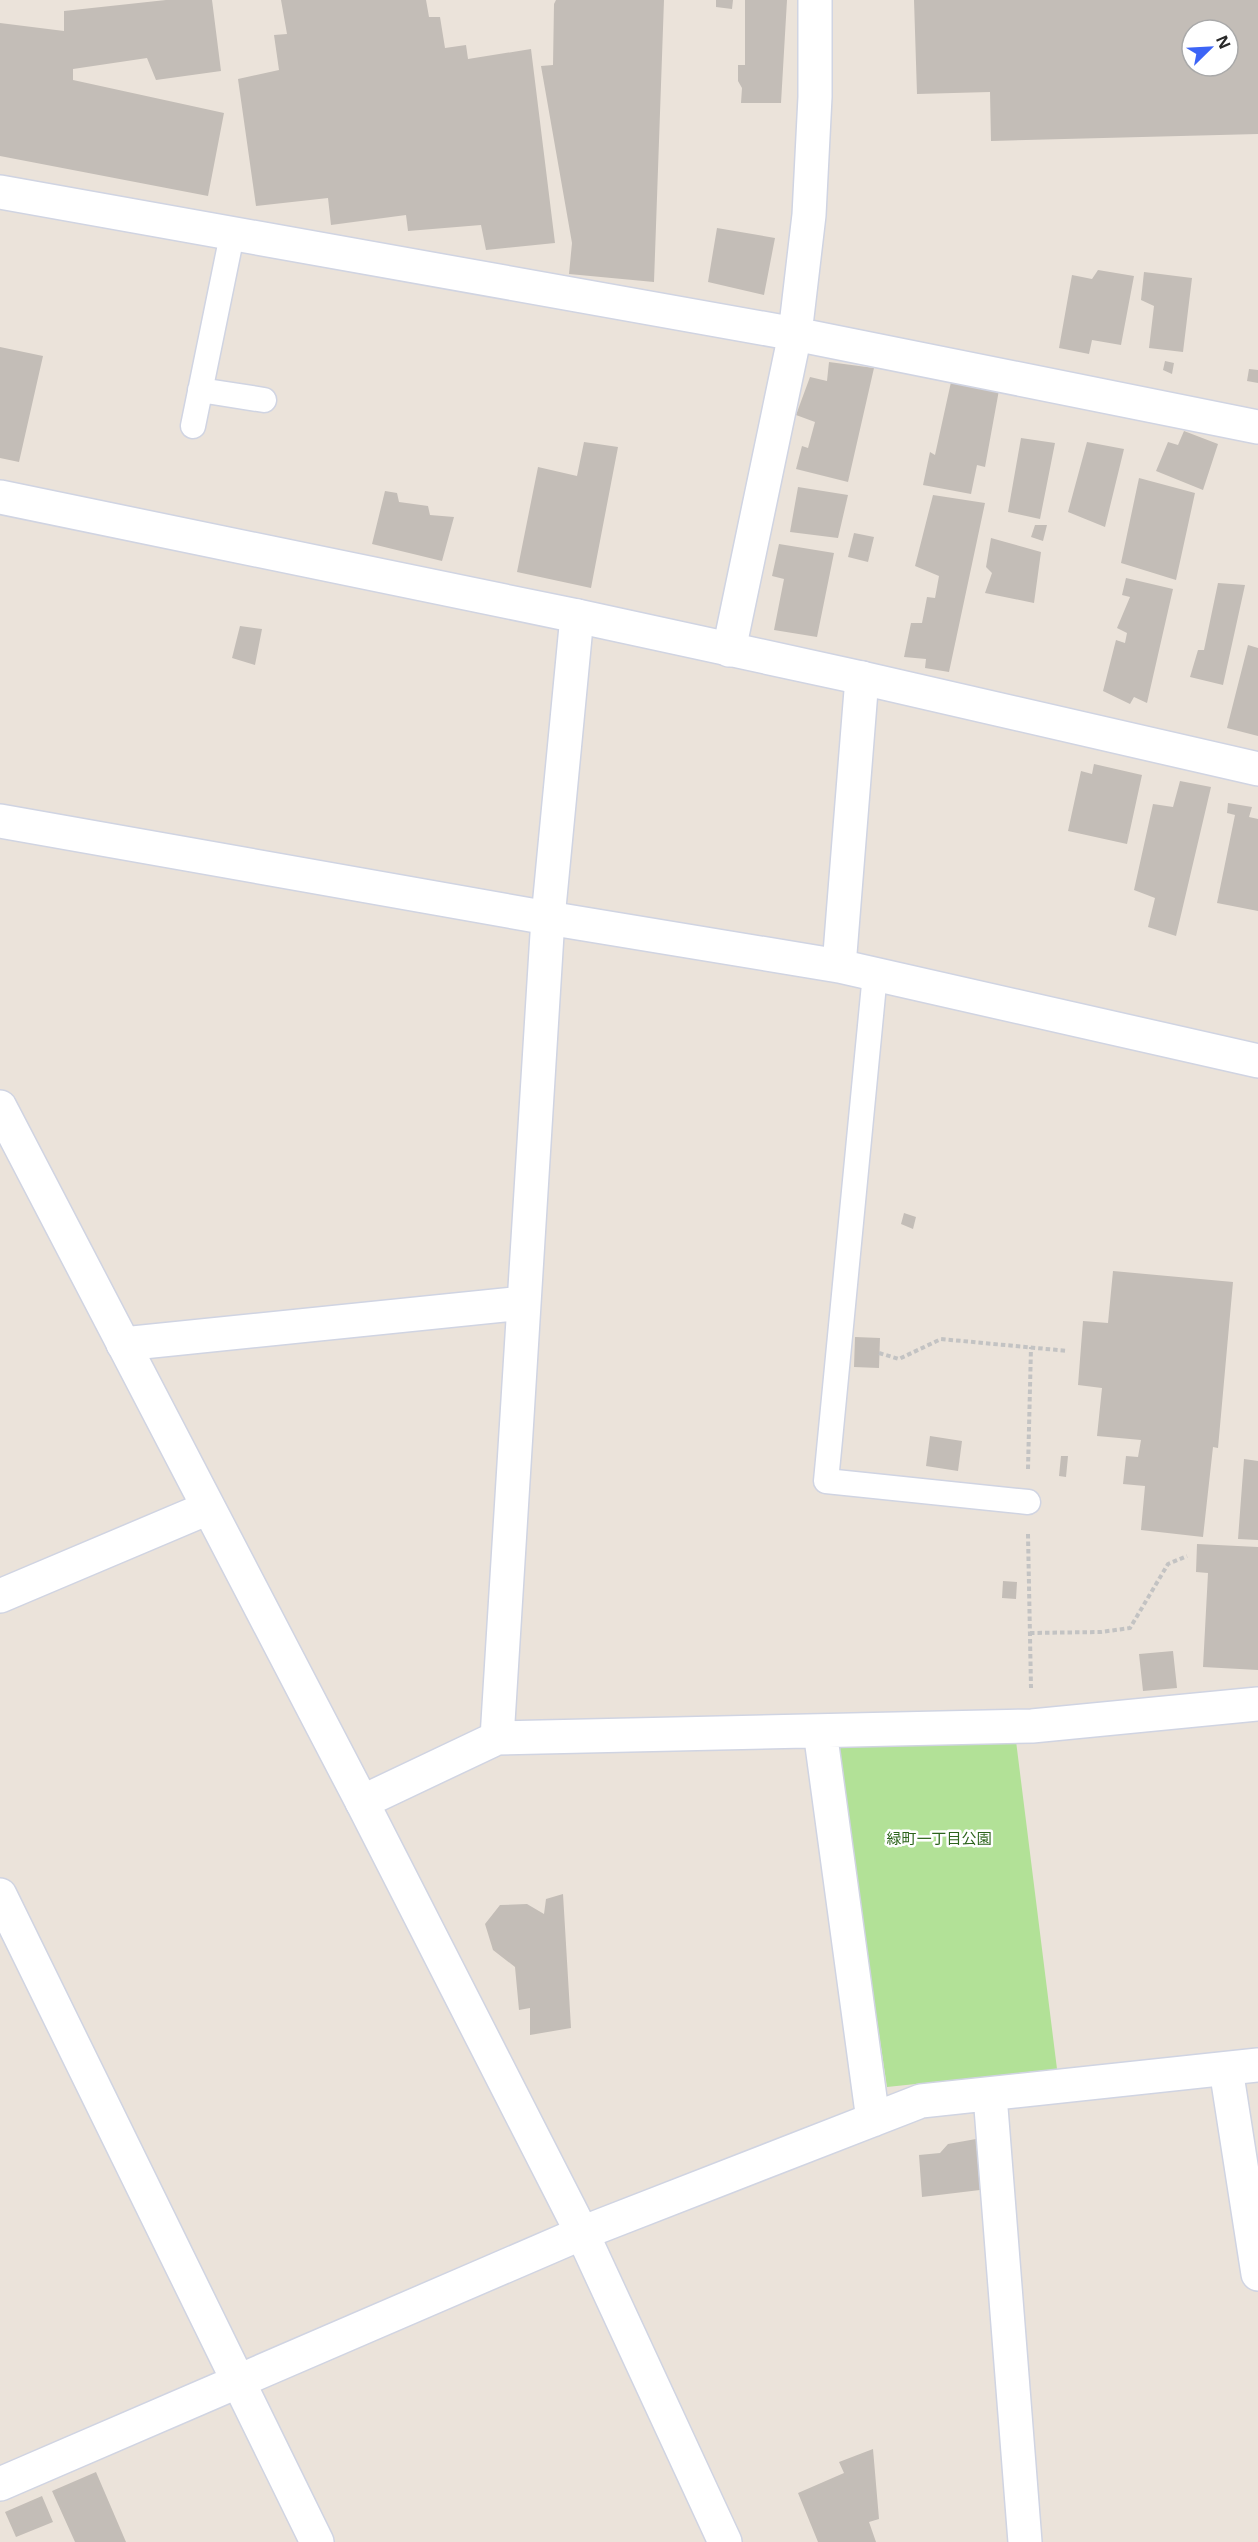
<svg xmlns="http://www.w3.org/2000/svg" width="1258" height="2542" viewBox="0 0 1258 2542" font-family="'Open Sans','Noto Sans JP',sans-serif">
	<rect width="100%" height="100%" fill="#ebe3da"/>
	<path fill="#b2e197" d="M1016,1741L1057,2069L887,2087L836,1747Z"/>
	<path fill="#c3bdb7" fill-rule="evenodd" d="M166,0H212L221,71L156,80L147,58L73,69V80L224,113L208,196L0,156V23L64,31V11Z
		M281,0H426L429,17H440L445,48L466,45L468,59L531,49L555,243L486,250L481,225L408,231L406,215L331,225L328,198L256,206L238,79L279,70L274,35L287,34Z
		M556,0H664L654,282L569,274L572,243L541,66L553,65L554,4Z
		M716,0H733L732,9L716,7Z
		M745,0H787L781,103H741L742,88L738,81V65H745Z
		M914,0H1258V134L991,141L990,92L917,94ZM1192,30H1228V66H1192Z
		M717,228L775,238L764,295L708,282Z
		M1098,270L1134,276L1121,345L1092,340L1089,354L1059,348L1072,275L1092,279Z
		M1144,272L1192,278L1183,352L1149,348L1154,306L1141,300Z
		M0,347L43,356L19,462L0,458Z
		M1165,361L1174,363L1172,374L1163,370Z
		M829,362L874,368L848,482L796,469L802,446L808,448L815,422L796,415L810,377L827,381Z
		M1249,369L1258,370V383L1247,381Z
		M951,382L999,390L985,467L977,465L971,494L923,485L930,452L935,455Z
		M1184,431L1218,444L1203,490L1156,471L1168,442L1178,445Z
		M1021,438L1055,443L1040,519L1008,512Z
		M584,442L618,447L591,588L517,572L538,467L577,476Z
		M1087,442L1124,449L1105,527L1068,512Z
		M1139,478L1195,493L1176,580L1121,563Z
		M798,487L848,495L838,538L790,532Z
		M385,491L397,493L399,502L428,506L430,515L454,517L442,561L372,544Z
		M933,495L985,503L949,672L925,668L926,659L904,657L911,623H922L927,597L935,598L939,576L915,566Z
		M1035,525H1047L1043,541L1031,537Z
		M854,533L874,537L868,562L848,557Z
		M991,538L1041,552L1034,603L985,593L992,573L986,567Z
		M779,544L834,553L817,637L774,630L784,579L772,576Z
		M1126,578L1173,589L1147,703L1134,697L1130,704L1103,691L1116,640L1125,643L1127,633L1117,628L1130,597L1122,595Z
		M1218,583L1245,585L1223,685L1190,677L1198,650H1204Z
		M240,626L262,629L255,665L232,658Z
		M1248,645L1258,648V736L1227,728Z
		M1094,764L1142,775L1127,844L1068,831L1081,771L1092,774Z
		M1180,781L1211,787L1176,936L1148,927L1155,898L1134,890L1153,804L1173,807Z
		M1228,803L1252,807L1249,817L1258,819V911L1217,903L1235,815L1227,813Z
		M904,1213L916,1217L913,1229L901,1224Z
		M1113,1271L1233,1282L1218,1448L1213,1447L1203,1537L1141,1530L1145,1486L1123,1484L1126,1456L1138,1457L1141,1440L1097,1436L1102,1388L1078,1385L1083,1321L1108,1323Z
		M855,1337L880,1338L879,1368L854,1367Z
		M930,1436L962,1441L958,1471L926,1466Z
		M1061,1456H1068L1066,1477L1059,1476Z
		M1244,1459L1258,1461V1540L1238,1539Z
		M1197,1544L1258,1547V1670L1203,1667L1208,1573L1196,1572Z
		M1003,1581L1017,1582L1016,1599L1002,1598Z
		M1173,1651L1177,1688L1143,1691L1139,1654Z
		M563,1894L571,2028L530,2035V2008L519,2010L515,1967L493,1950L485,1924L500,1905L527,1904L544,1914L546,1899Z
		M976,2139L980,2190L922,2197L919,2155L940,2153L948,2144Z
		M873,2449L879,2519L869,2522L876,2542H818L798,2493L844,2473L839,2462Z
		M96,2472L126,2542H75L52,2491Z
		M42,2496L53,2522L16,2537L5,2512Z"/>
	<g fill="none" stroke-linecap="round" stroke-linejoin="round">
		<g stroke="#d0d4e2" stroke-width="27">
			<path id="lane" d="M200,390L264,400
				M193,426L232,235
				M875,974L826,1481L1028,1502"/>
		</g>
		<g stroke="#d0d4e2" stroke-width="36">
			<path id="street" d="M0,192L795,334L1258,427
				M729,650L795,334L809,215L815,97V0
				M0,821L548,918L839,966L1258,1061
				M839,966L862,678
				M123,1344L524,1303
				M0,1596L208,1508
				M820,1731L873,2120
				M497,1738L548,918L577,616
				M362,1802L497,1738L1032,1726L1258,1704
				M0,1895L317,2542
				M1226,2069L1258,2274
				M990,2095L1025,2542
				M0,2484L582,2233L921,2101L1258,2065"/>
		</g>
		<g stroke="#d0d4e2" stroke-width="36">
			<path id="secondary" d="M0,497L577,616L862,678L1258,769
				M0,1107L362,1802L582,2233L725,2542"/>
		</g>
		<path stroke="#c3c3c3" stroke-width="4" stroke-dasharray="4.5 3" stroke-linecap="butt" d="M879,1353L899,1359L941,1339L1068,1351
			M1028,1469L1031,1347
			M1028,1534L1031,1688
			M1030,1633L1101,1632L1130,1628L1168,1564L1187,1556"/>
		<use href="#lane" stroke="#fff" stroke-width="24"/>
		<use href="#street" stroke="#fff" stroke-width="33"/>
		<use href="#secondary" stroke="#fff" stroke-width="33"/>
	</g>
	<g text-anchor="middle" stroke-width="5" stroke-linejoin="round" paint-order="stroke">
		<g font-size="15" fill="#2c641b" stroke="#fff">
			<text x="939" y="1844">緑町一丁目公園</text>
		</g>
	</g>
	<g transform="translate(1210 48) rotate(66)"><circle r="28" fill="#ffffff" stroke="#a9a9a9" stroke-width="1.5"/>
	<path d="M0-4.5L10 22L0 15L-10 22Z" fill="#3c64f6"/>
	<text y="-9" font-size="16" font-weight="bold" text-anchor="middle" fill="#292929">N</text>
	</g>
</svg>
